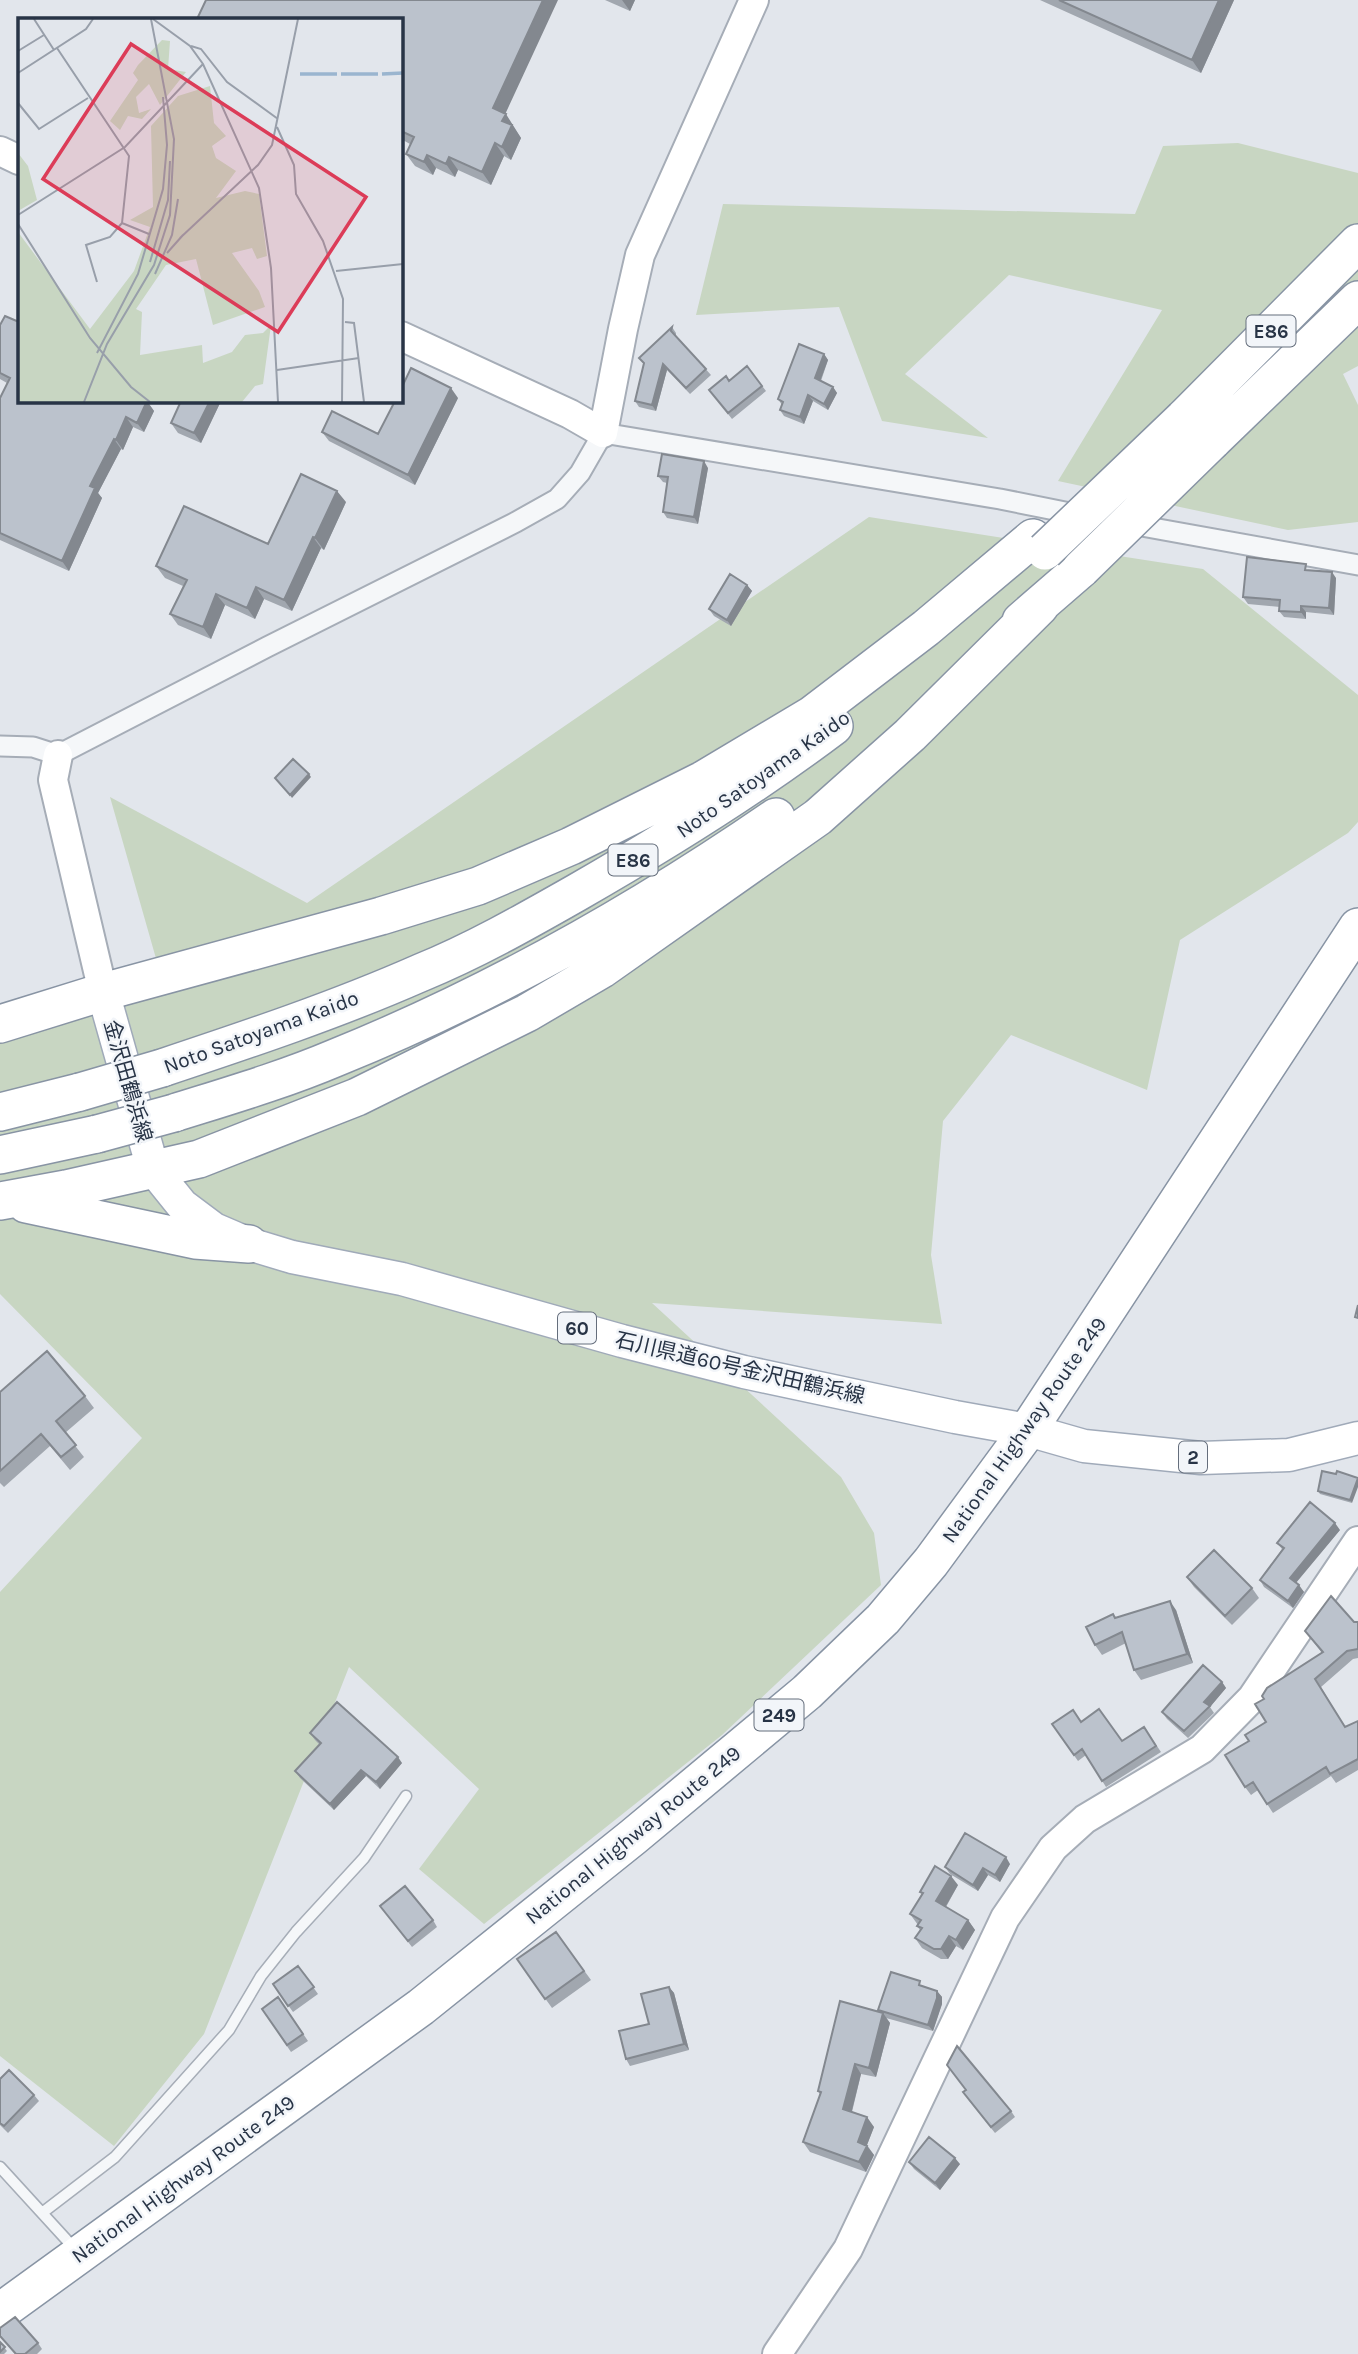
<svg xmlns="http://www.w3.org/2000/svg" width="1358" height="2354" viewBox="0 0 1358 2354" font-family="Karla,'Noto Sans JP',sans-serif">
	<rect width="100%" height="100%" fill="#e2e6ec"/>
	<path fill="#c8d6c2" d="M1238,143L1358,173V366L1343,374L1358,405V522L1288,530L1058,481L1162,310L1009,275L905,374L988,438L882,421L839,307L696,315L723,204L1135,214L1163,146Z
		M869,517L1203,569L1358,695V822L1348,833L1180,940L1147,1090L1011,1035L943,1121L931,1255L942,1324L652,1303L841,1477L874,1533L881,1585L722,1735L484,1924L419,1869L479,1789L349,1667L204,2034L114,2146L0,2056V1592L142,1438L0,1294V1005L159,969L110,797L307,903Z"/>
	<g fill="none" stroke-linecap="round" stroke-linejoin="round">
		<g stroke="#a6adb7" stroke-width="13">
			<path id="lane" d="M0,2167L74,2248
				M42,2213L115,2157L229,2030L261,1976L296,1932L364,1858L406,1796"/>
		</g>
		<g stroke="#a6adb7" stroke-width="23">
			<path id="street" d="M1125,523L1358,565
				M0,746L33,747L58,755L267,647L516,522L557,499L580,473L603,433L1000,499L1085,516"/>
		</g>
		<g stroke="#a6adb7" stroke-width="32">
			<path id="secondary" d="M0,151L19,160
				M401,336L570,414L603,433L623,329L640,255L754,0
				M58,755L53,780L103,992
				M777,2354L848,2249L1005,1918L1053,1848L1085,1819L1202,1749L1252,1698L1358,1541"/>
		</g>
		<g stroke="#a0aab9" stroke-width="35">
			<path id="primary" d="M103,992L153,1169L182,1205L214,1229L249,1244L292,1257L402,1279L622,1341L744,1372L955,1417L1028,1430L1084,1446L1201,1458L1289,1455L1358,1438"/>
		</g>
		<g stroke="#8894a4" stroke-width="40">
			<path id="highway" d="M1184,418L1358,243
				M1212,441L1358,300
				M1021,621L1081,569
				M0,1024L103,992L381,916L478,886L571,846L703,780L812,715L926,628L1033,538
				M162,1068C249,1039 336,1010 420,973C474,951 525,922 576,893C665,842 752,788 834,726
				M0,1112L80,1092
				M174,1113C228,1096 283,1080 335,1058C491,995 638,912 776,817
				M0,1155L97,1134
				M0,1201L66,1189L199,1159L357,1097L527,1013L602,969L818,817L910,735L1040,606
				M26,1204L195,1240L249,1244
				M0,2312L421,2007L633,1837L807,1692L883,1619L931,1562L1028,1430L1358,927"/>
		</g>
		<use href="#lane" stroke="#f5f7f9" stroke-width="10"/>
		<use href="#street" stroke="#f5f7f9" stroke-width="19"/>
		<use href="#secondary" stroke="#fff" stroke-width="28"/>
		<use href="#primary" stroke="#fff" stroke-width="32"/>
		<use href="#highway" stroke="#fff" stroke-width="37"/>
		<g stroke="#8894a4" stroke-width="40" stroke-linecap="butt">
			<path id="highway-bridge" d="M1045,551L1184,418
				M1081,569L1212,441
				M80,1092L162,1068
				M97,1134L174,1113"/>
		</g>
		<use href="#highway-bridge" stroke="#fff" stroke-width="37"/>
	</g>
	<path fill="#a1a7af" d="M605,0H635L630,11Z
		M1040,0H1234L1201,73Z
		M401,19L505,114L521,138L511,160L504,156L491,185L458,170L455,177L436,168L433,175L415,166L406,154L410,144L401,139Z
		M0,325L19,401H150L149,404L154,411L144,432L133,427L123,450L121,449L98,493L102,498L69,571L0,540V398L7,383L0,379Z
		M672,327L676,333V336L711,375L690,394L667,370L656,411L639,407L635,401L644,364L639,358Z
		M824,354L828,360L821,381L833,387L837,393L828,410L813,401L804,424L784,416L780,410L782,405L778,399Z
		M747,366L766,391L732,419L713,395Z
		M458,398L415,485L329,441L322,432L378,434Z
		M181,401H221L201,443L178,433L171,423Z
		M708,468L698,524L667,518L663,512L667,483L663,482L658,476Z
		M346,502L324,550L321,548L292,611L264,599L255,619L225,605L211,639L178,625L170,614L183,586L165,578L156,566L268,544Z
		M1310,570L1336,578L1334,615L1306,612V619L1284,617L1279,611L1280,607L1248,604L1243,597Z
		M747,585L752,591L731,626L714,616L709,609Z
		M0,1392L85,1396L94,1408L65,1433L84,1457L70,1470L50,1446L4,1487L0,1483Z
		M1336,1474L1352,1503L1320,1494L1318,1491Z
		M1340,1530L1296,1583L1304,1592L1293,1608L1264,1587L1260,1580L1282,1549L1277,1543Z
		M1187,1577L1252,1588L1259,1598L1232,1625L1194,1587Z
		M1176,1610L1193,1663L1141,1680L1134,1670L1126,1643L1102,1655L1095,1645L1116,1618Z
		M1358,1622V1658L1353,1659L1321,1687L1345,1727L1358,1721V1770L1336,1783L1331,1776L1273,1813L1258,1790L1251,1795L1245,1787L1249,1741L1266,1722L1264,1699L1322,1653L1305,1631Z
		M1222,1682L1226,1688L1210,1707L1214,1713L1188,1738L1167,1719L1162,1712Z
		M1081,1722L1122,1741L1144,1727L1161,1752L1106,1787L1086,1755L1078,1761L1052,1724Z
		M310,1733L402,1763L380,1789L366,1776L334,1810L300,1778L295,1771L320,1745L315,1740Z
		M1010,1864L1000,1882L988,1875L978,1891L950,1874L945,1867Z
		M958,1885L946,1907L968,1920L975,1930L963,1950L956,1946L948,1959H941L922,1948L915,1938L920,1930L917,1926L918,1925L910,1914L922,1895L920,1892Z
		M385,1912L433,1920L437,1927L412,1947Z
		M556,1932L591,1980L552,2008L517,1959Z
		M298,1966L318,1994L293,2012L273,1984Z
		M923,1986L937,1991L942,1997V2004L933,2031L886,2018L890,2023L876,2077L861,2074L852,2112L874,2127L867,2145L874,2155L866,2172L810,2152L803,2142L820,2094L818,2091L879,2012L878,2010Z
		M669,1987L674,1993L689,2050L630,2066L626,2059L649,2024Z
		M278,1997L308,2041L291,2052L262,2009Z
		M0,2079L34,2095L39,2101L8,2133L0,2125Z
		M967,2098L1011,2111L1015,2117L995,2133Z
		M909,2162L960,2164L940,2190L914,2169Z
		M0,2336L38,2343L42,2349L37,2354H15Z
		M0,2342L7,2351L4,2354H0Z"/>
	<path fill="#83888f" d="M543,0H558L502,121L493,108Z
		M622,0H635L630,11Z
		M1219,0H1234L1201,73L1192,60Z
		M506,114L521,138L511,160L502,147V121Z
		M495,143L504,156L491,185L482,172Z
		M427,155L436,168L433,175L424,162Z
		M449,157L458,170L455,177L446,164Z
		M824,354L828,360L819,384L815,378Z
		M663,364L667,370L656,411L652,405Z
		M833,387L837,393L828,410L824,404Z
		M451,388L458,398L415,485L408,475Z
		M808,395L813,401L804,424L800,417Z
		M142,401H150L149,404L154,411L144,432L137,423Z
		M210,401H221L201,443L194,433Z
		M126,417L133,427L123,450L116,440Z
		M114,439L121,449L98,493L102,498L69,571L62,561L90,486Z
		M704,461L708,468L698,524L694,517Z
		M337,491L346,502L324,550L315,538Z
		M313,537L321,548L292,611L284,600Z
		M1332,572L1336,578L1334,615L1329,608Z
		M747,585L752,591L731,626L727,620Z
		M256,587L264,599L255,619L247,608Z
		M216,594L225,605L211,639L203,627Z
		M1301,606L1306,612V619L1301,612Z
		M309,774L311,777L292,798L290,795Z
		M1358,1478V1487L1352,1503L1350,1500Z
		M1335,1523L1340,1530L1294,1585L1290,1578Z
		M1299,1585L1304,1592L1293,1608L1288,1601Z
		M1170,1601L1176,1610L1193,1663L1187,1654Z
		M1222,1682L1226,1688L1210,1707L1204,1702Z
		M398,1757L402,1763L380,1789L376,1782Z
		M361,1770L366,1776L334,1810L330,1804Z
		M1006,1857L1010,1864L1000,1882L995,1875Z
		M983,1868L988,1875L978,1891L973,1885Z
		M951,1876L958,1885L943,1911L936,1901Z
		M968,1920L975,1930L963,1950L956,1940Z
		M949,1936L956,1946L948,1959L941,1949Z
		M669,1987L674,1993L689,2050L684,2044Z
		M937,1991L942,1997V2004L933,2031L928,2025Z
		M883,2013L890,2023L876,2077L869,2068Z
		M855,2064L861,2074L850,2118L843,2109Z
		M867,2117L874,2127L865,2150L867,2146L874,2155L866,2172L859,2162L858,2142Z
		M955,2158L960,2164L940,2190L935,2183Z"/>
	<path fill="#bbc2cc" stroke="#83888f" stroke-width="2" d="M206,0H543L493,108L506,114L502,121L512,125L502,147L495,143L482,172L449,157L446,164L427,155L424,162L406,154L414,137L401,131V19H197Z
		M1059,0H1219L1192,60Z
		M5,316L19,322V401H147L137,423L126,417L116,440L114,439L90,486L95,488L62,561L0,533V398L10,378L0,373V325Z
		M672,327L671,331L706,369L686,388L663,364L652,405L635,401L644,363L639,358Z
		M799,344L824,354L815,378L833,387L824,404L808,395L800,417L780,410L783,402L778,399Z
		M747,366L762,386L728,413L709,390L726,376L729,381Z
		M411,368L451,388L408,475L322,432L332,411L378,434L395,401H401V389Z
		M181,401H210L194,433L171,423Z
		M662,454L704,461L694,517L663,512L668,477L658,476Z
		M301,474L337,491L315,538L313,537L284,600L256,587L247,608L216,594L203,627L170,614L187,580L156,566L184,506L268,544Z
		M1247,557L1306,564L1305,570L1332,572L1329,608L1301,606V612L1279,611L1280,600L1243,597Z
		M730,574L747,585L727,620L709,609Z
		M293,759L309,774L290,795L275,778Z
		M1358,1305V1318L1355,1317Z
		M47,1351L85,1396L56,1421L76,1445L61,1457L41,1434L0,1471V1392Z
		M1322,1471L1336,1474L1337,1471L1358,1478L1350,1500L1318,1491Z
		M1310,1502L1335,1523L1290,1578L1299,1585L1288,1601L1260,1580L1284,1548L1277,1543Z
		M1214,1550L1252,1588L1225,1616L1187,1577Z
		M1331,1596L1354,1622H1358V1649L1347,1651L1315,1679L1345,1727L1358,1721V1759L1330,1774L1326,1767L1267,1804L1253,1782L1245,1787L1225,1755L1249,1741L1245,1735L1266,1722L1255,1704L1264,1699L1262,1696L1267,1688L1323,1652L1305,1631Z
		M1170,1601L1187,1654L1134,1670L1122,1632L1095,1645L1086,1627L1113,1614L1115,1618Z
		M1203,1665L1222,1682L1204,1702L1210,1706L1184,1731L1162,1712Z
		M337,1702L398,1757L376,1782L361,1770L330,1804L295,1771L321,1743L310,1733Z
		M1099,1709L1122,1741L1144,1727L1156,1746L1102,1781L1082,1749L1074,1755L1052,1724L1073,1710L1081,1722Z
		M965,1833L1006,1857L995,1875L983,1868L973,1885L945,1867Z
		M935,1866L951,1876L936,1901L968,1920L956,1940L949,1936L941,1949H934L915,1938L922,1928L917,1926L921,1920L910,1914L923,1893L920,1892Z
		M405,1886L433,1920L408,1941L380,1906Z
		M556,1932L584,1971L545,1999L517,1959Z
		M298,1966L314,1987L288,2006L273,1984Z
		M891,1972L920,1981L919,1985L937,1991V1998L928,2025L878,2010Z
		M669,1987L684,2044L626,2059L619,2031L649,2024L641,1994Z
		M278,1997L303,2034L287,2045L262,2009Z
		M840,2001L883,2013L869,2068L855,2064L843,2109L867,2117L858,2142L867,2146L859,2162L803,2142L821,2092L818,2091Z
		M957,2046L1011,2111L991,2127L963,2092L966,2090L947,2065Z
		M9,2070L34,2095L4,2126L0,2123V2079Z
		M929,2137L955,2158L935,2183L909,2162Z
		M15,2317L38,2343L25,2354H16L0,2336V2328Z
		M0,2342L5,2347L0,2352Z"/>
	<g text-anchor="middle" stroke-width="5" stroke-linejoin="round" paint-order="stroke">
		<g fill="#f2f5f9" stroke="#656e7c" stroke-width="2">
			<rect x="1246.5" y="315.5" width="49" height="31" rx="5"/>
			<rect x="608.5" y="844.5" width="49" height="31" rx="5"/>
			<rect x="558" y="1312.5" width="38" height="31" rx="5"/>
			<rect x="1179" y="1441.5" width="28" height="31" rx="5"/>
			<rect x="754.5" y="1699.5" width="49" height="31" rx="5"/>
		</g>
		<g font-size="19" font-weight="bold" fill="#283446">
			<text x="1271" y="338">E86</text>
			<text x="633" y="867">E86</text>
			<text x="577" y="1335">60</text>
			<text x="1193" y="1464">2</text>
			<text x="779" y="1722">249</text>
		</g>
		<g font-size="21" fill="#283446" stroke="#f2f5f9">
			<text transform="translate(763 774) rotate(-35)" y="7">Noto Satoyama Kaido</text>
			<text transform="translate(261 1032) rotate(-20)" y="7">Noto Satoyama Kaido</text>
			<text transform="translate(128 1081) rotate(74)" y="7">金沢田鶴浜線</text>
			<text transform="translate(740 1368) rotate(13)" y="7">石川県道60号金沢田鶴浜線</text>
			<text transform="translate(1024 1430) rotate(-55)" y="7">National Highway Route 249</text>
			<text transform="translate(633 1835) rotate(-39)" y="7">National Highway Route 249</text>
			<text transform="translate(183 2179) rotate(-36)" y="7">National Highway Route 249</text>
		</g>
	</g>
	<g transform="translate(18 18)">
		<rect width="385" height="385" fill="#e2e6ec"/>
		<path d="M144,22L152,23L150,51L168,54L142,87L131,66L118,79L121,95L133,91L124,101L110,98L102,112L92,103L120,62L115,55L120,47ZM192,68L196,105L208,118L194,128L198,140L218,153L198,180L227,173L241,176L249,238L239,241L234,230L214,235L241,273L247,289L195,307L178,241L148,247L118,291L124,294L122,337L184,327L185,345L214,334L227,317L245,315L253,307L245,366L237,368L224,384H0V214L72,311L116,253L132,209L112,202L135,189L133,108L160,78ZM0,135L10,148L19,182L0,193Z" fill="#c8d6c2"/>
		<path fill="none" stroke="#9ab5cf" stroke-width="3.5" d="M282,56H319M323,56H360M364,56L385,55"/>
		<path fill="none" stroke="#989faa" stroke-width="2" d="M16,1L36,32M135,1L172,28L185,46L241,170L253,250L260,384M173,28L183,31L209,64L260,101M39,30L111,138L104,205L92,219L68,227L79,264M0,33L26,17M0,55L68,11L75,1M0,85L21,111L70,80M259,109L276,147L278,176L305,223L325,281L324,384M0,197L107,129L185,46M104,205L131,216M0,206L72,320L113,369L132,384M162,220L240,147L254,127L280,1M149,235L165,217M132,244L150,182L152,143M318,253L385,246M137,256L154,217L160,181M327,304L336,305L346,384M79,335L120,256L145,171L149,127L145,79M259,352L341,340M66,384L89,326L136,247L152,197L156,121L133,1"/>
		<path fill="#dc3c58" fill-opacity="0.15" stroke="#dc3c58" stroke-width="3.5" d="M113,26L348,179L260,314L25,161Z"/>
		<rect width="385" height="385" fill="none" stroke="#283446" stroke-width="3.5"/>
	</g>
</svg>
